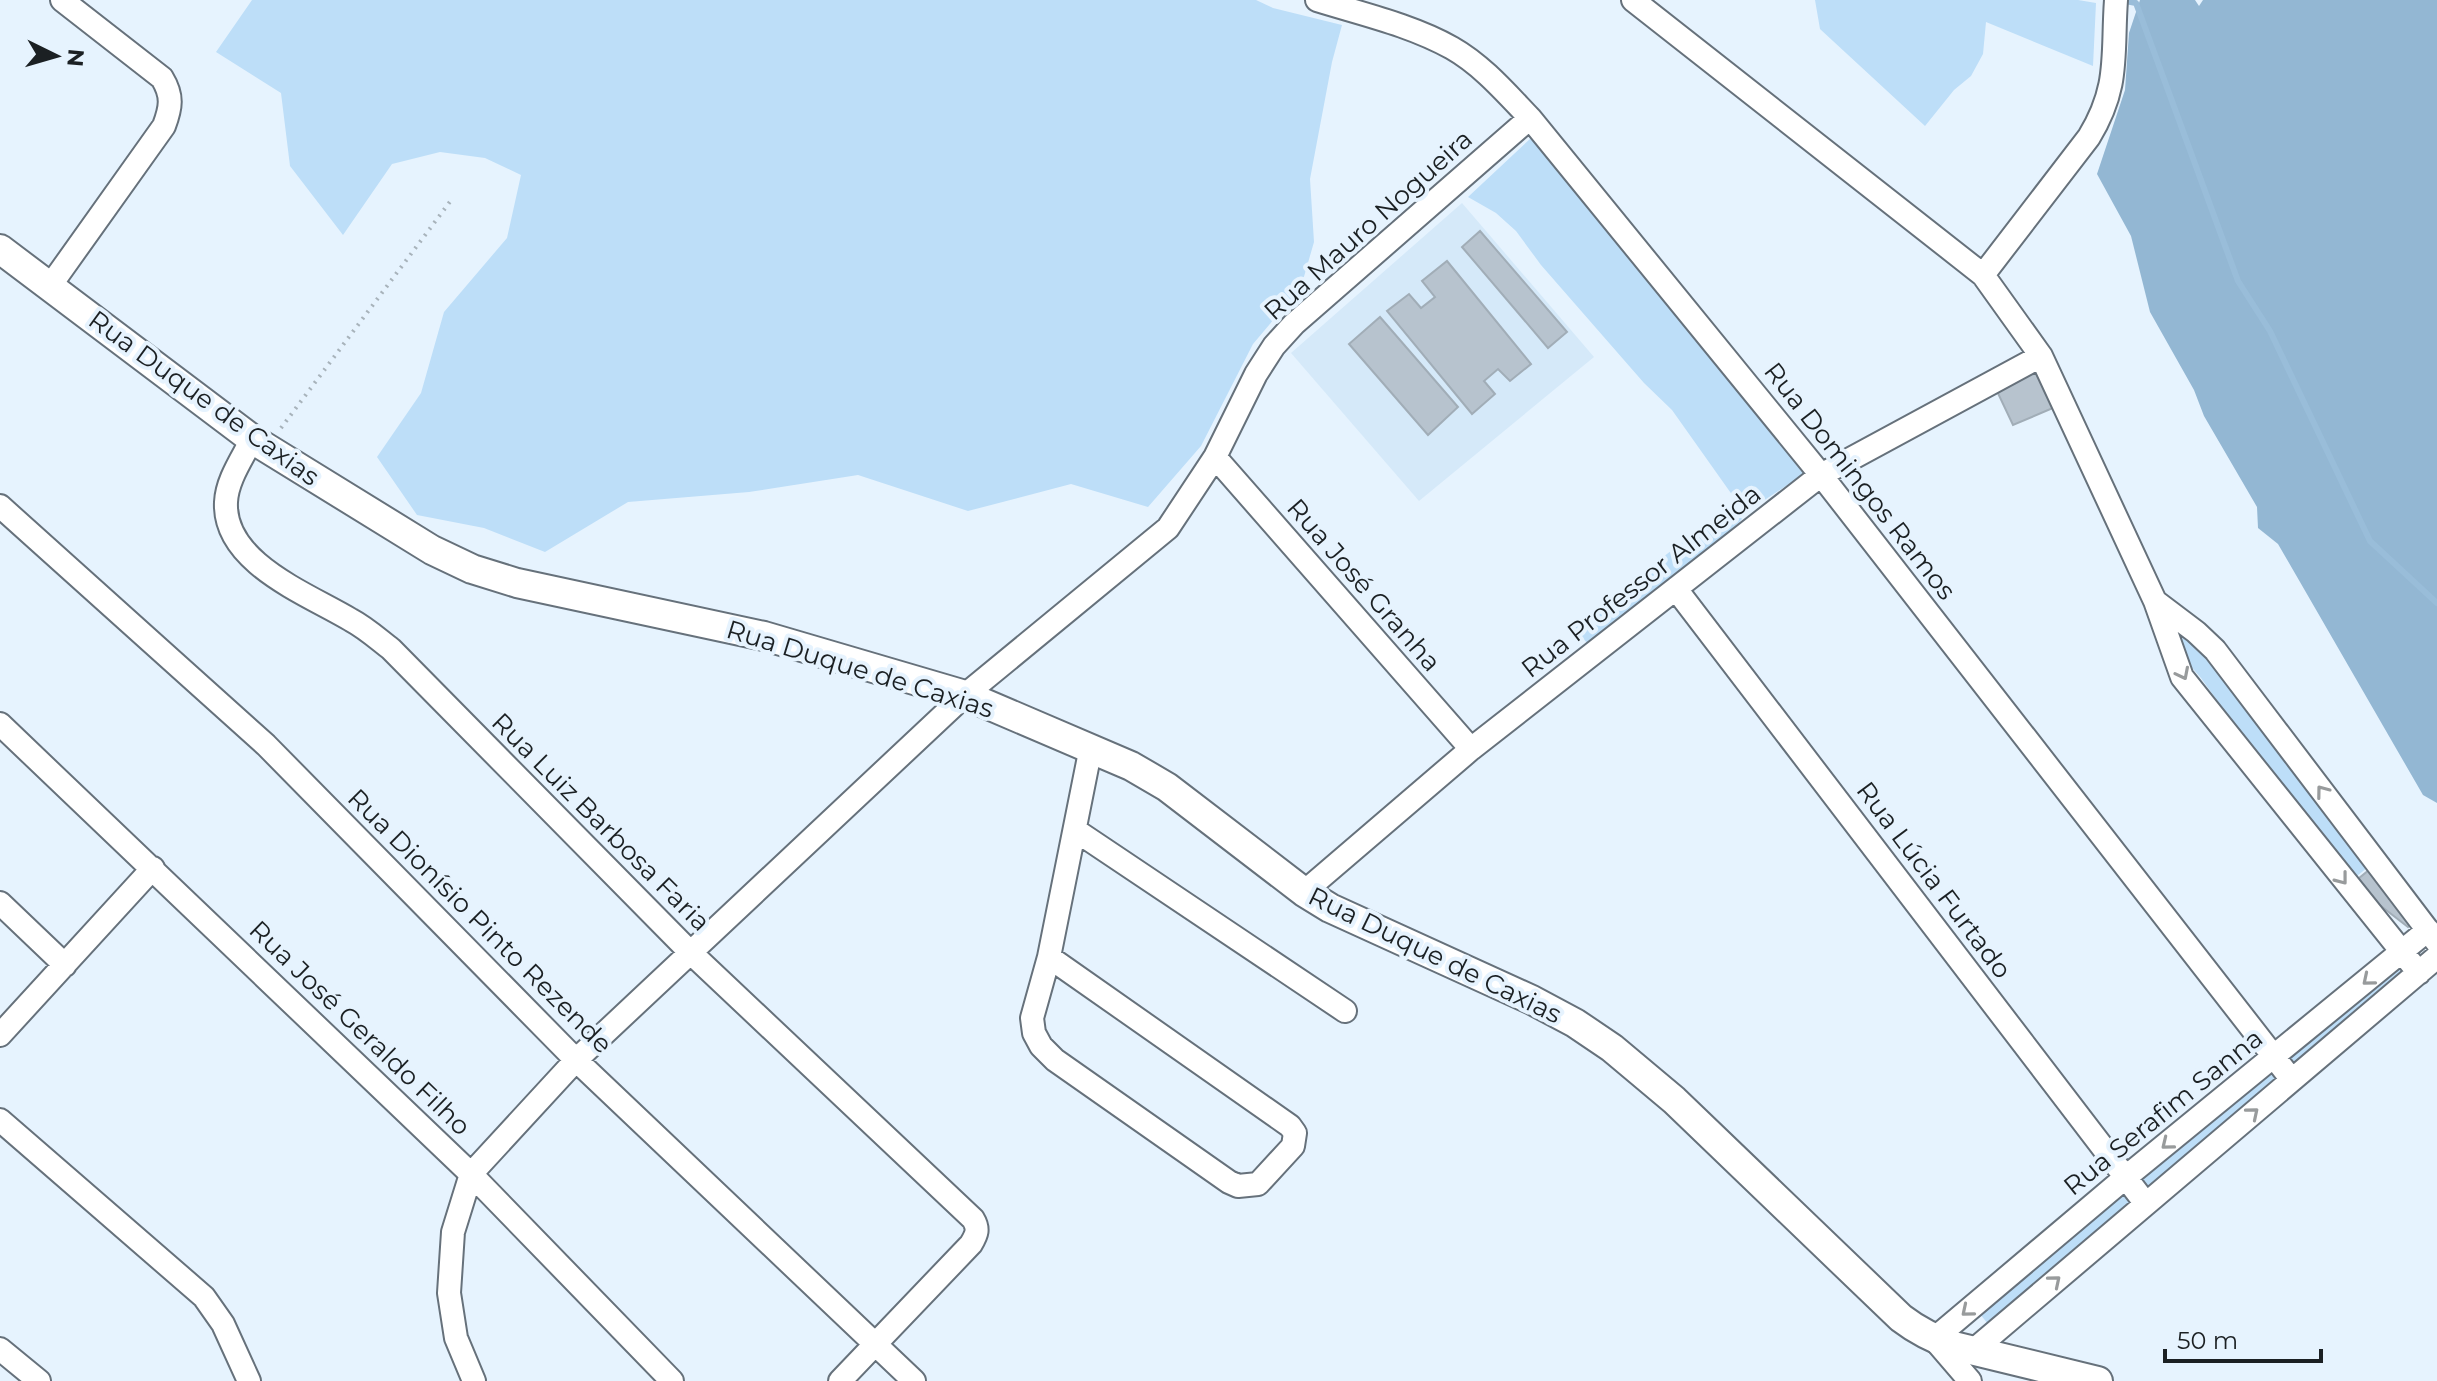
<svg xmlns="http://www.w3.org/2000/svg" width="2437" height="1381" viewBox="0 0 2437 1381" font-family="Montserrat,sans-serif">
	<rect width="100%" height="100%" fill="#e6f3fe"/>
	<path fill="#d5e9f9" d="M1462,203L1594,357L1419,501L1291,353Z"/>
	<path fill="#bddef8" d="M252,0H1256L1273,8L1342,25L1332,62L1310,179L1314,242L1301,287L1253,344L1201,446L1148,507L1071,484L968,511L858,475L749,492L628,502L545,552L484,528L417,515L377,457L421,393L444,312L507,238L521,175L485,158L440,152L392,164L343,235L290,166L281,93L216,52Z
		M1815,0H2078L2096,3L2093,66L1986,22L1983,54L1971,76L1954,90L1925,126L1820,29Z
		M1531,138L1807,472L1745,513L1672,410L1644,383L1541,265L1516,231L1496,213L1468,197Z
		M1732,504L1742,519L1714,549L1591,647L1572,627Z
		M2168,614L2207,648L2373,863L2357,876L2311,818L2256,755L2201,678L2180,654Z
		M2401,958L2414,972L2292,1075L2279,1058Z
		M2273,1064L2286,1080L2147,1198L2132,1178Z
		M2125,1185L2139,1204L1992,1329L1976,1309Z"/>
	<path fill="#93b7d3" d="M2140,0H2195L2199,6L2203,0H2437V803L2423,795L2278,544L2258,528L2257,507L2204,416L2194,390L2150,312L2131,236L2097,174L2125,90L2129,33Z"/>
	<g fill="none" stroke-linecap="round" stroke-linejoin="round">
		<path stroke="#99bdd9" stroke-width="6" d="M2120,0L2136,3L2238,281L2270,331L2370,541L2437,603"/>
	</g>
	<path fill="#b7c3ce" stroke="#a1adb7" stroke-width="2" d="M1480,231L1567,332L1548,348L1462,247Z
		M1447,261L1531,364L1510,381L1498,369L1484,381L1495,394L1472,414L1387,311L1409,294L1421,308L1435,297L1422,281Z
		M1380,317L1458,407L1428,435L1349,344Z
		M2040,364L2060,405L2013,425L1995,387Z
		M2374,866L2416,921L2408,927L2377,903L2358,879Z"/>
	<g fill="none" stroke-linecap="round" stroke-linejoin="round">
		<g stroke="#66717b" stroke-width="26">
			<path id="minor" d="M1317,0C1362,14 1411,25 1452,48C1482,65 1506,93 1530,118L1821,475L2292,1080
				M1633,0L1983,275L2041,356L2155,601L2182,677L2419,973
				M1983,275L2089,137C2120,86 2112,55 2116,0
				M50,286L164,126C171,107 173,96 162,78L62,0
				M252,439C242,459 227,480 226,502C223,563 308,594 351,620C366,628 378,639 391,649L690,952L973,1219C979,1229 977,1234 971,1244L840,1381
				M1215,457L1471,749
				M0,506L266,745L576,1060L914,1381
				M1676,589L2146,1204
				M2155,601L2196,632L2215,650L2436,941
				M0,724L471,1174L672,1381
				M1075,830L1345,1011
				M1304,892L1471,749L1821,475L2041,356
				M0,903L65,965
				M1049,957L1290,1126L1295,1133L1293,1146L1258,1184L1238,1186L1229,1182L1055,1060L1041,1046L1034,1033L1032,1018L1049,957L1091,747
				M0,1035L153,868
				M0,1120L204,1297L223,1324L249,1381
				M0,1349L39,1381
				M1974,1350L2437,957
				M474,1381L456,1338L449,1293L453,1232L471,1174L576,1060L965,695L1168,528L1215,457L1256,374L1274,346L1294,324L1530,118
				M1970,1381L1934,1339L2126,1177L2428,930"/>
		</g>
		<g stroke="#66717b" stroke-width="32">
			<path id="tertiary" d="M0,249L252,439L432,550L472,569L517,583L764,636L965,695L1131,766L1167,787L1304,892L1330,908L1532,1000L1575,1023L1612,1048L1674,1100L1901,1318C1918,1331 1934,1339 1954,1346L2098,1381"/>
		</g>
		<path stroke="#a8b3bb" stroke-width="4" stroke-dasharray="2 6" stroke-linecap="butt" d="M281,428L452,199"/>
		<use href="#minor" stroke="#fff" stroke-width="22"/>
		<use href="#tertiary" stroke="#fff" stroke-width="28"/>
	</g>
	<defs><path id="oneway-chevron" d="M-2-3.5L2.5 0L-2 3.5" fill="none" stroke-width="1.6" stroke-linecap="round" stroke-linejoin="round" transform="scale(2)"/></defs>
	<g stroke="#989b9c">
		<use href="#oneway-chevron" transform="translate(2183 674) rotate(63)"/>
		<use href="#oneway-chevron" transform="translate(2322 791) rotate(-127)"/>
		<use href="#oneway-chevron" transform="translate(2342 879) rotate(52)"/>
		<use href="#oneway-chevron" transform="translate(2368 980) rotate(140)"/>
		<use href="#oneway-chevron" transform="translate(2253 1113) rotate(-40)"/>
		<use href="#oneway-chevron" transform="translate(2167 1144) rotate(141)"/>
		<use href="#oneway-chevron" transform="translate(2055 1281) rotate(-40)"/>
		<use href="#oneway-chevron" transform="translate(1967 1311) rotate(140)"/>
	</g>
	<g text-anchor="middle" stroke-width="8" stroke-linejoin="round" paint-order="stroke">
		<g font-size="26" fill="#1b2023" stroke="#e6f3fe">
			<text transform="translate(1368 225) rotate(-42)" y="9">Rua Mauro Nogueira</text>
			<text transform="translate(204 398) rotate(36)" y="9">Rua Duque de Caxias</text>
			<text transform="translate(1860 481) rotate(52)" y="9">Rua Domingos Ramos</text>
			<text transform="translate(1641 581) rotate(-38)" y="9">Rua Professor Almeida</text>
			<text transform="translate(1364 585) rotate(49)" y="9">Rua José Granha</text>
			<text transform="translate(860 669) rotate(17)" y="9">Rua Duque de Caxias</text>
			<text transform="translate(601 822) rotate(45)" y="9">Rua Luiz Barbosa Faria</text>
			<text transform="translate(1934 880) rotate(53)" y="9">Rua Lúcia Furtado</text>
			<text transform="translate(480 921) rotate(45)" y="9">Rua Dionísio Pinto Rezende</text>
			<text transform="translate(1435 955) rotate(26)" y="9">Rua Duque de Caxias</text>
			<text transform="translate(360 1028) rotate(44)" y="9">Rua José Geraldo Filho</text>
			<text transform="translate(2163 1112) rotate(-39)" y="9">Rua Serafim Sanna</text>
		</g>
	</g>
	<g transform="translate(56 56) rotate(95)" stroke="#e6f3fe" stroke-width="6" paint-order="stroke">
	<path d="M0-6L14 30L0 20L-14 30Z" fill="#1b2023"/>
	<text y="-12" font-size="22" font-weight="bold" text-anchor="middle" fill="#1b2023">N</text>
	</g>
	<path d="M2165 1349v12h156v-12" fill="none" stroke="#1b2023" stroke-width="4"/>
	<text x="2177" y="1349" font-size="24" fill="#1b2023" stroke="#e6f3fe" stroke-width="6" paint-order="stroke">50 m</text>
</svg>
